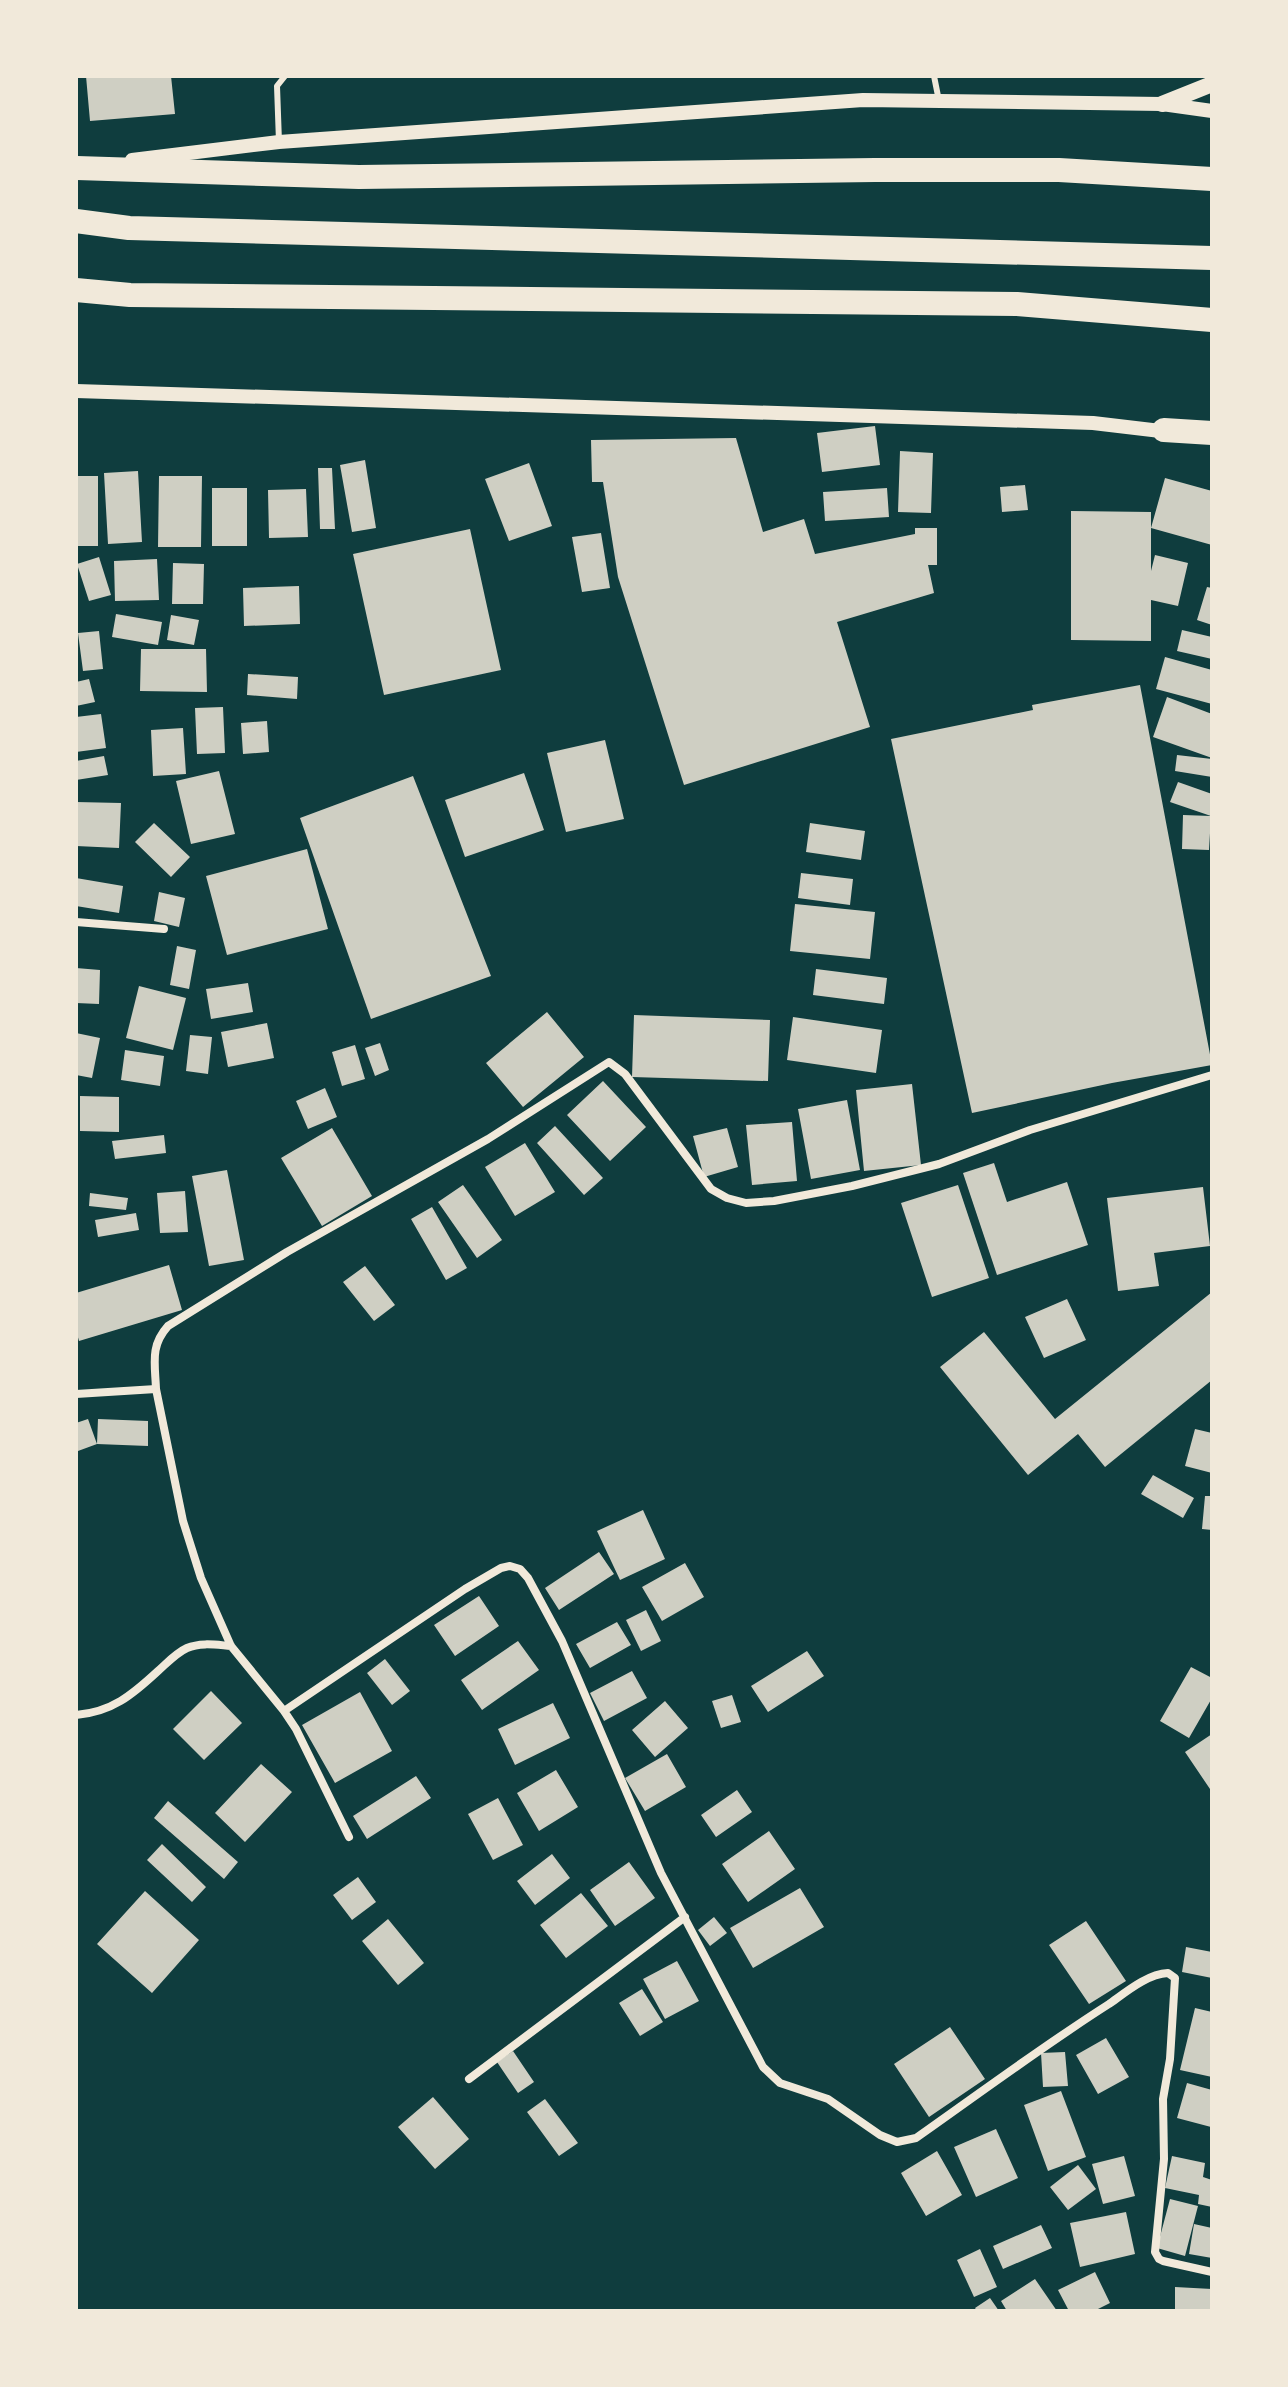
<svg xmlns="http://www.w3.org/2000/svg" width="1288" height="2387" viewBox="0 0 1288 2387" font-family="Merriweather,serif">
	<rect width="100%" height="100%" fill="#0f3d3e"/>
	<path fill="#cfcfc3" d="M86,76H171L175,114L90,121Z
		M875,426L880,465L822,472L817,433Z
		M736,438L763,532L804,519L815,554L915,534V528H937V565H928L934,593L837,622L870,727L684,785L618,577L603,482H592L591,440Z
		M900,451L933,453L931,513L898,512Z
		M365,460L376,528L352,532L340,465Z
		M529,463L552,526L509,541L485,479Z
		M318,468H332L335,529H320Z
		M138,471L142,542L108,544L104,473Z
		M76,476H98V546H76Z
		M159,476H202L201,547H158Z
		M1165,478L1212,491V545L1151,528V571L1155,555L1188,563L1178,606L1151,600V641L1071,640V511L1151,512V528Z
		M1025,485L1028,510L1002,512L1000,487Z
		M212,488H247V546H212Z
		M887,488L889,517L825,521L823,492Z
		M306,489L308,537L269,538L268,490Z
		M470,529L501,670L384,695L353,554Z
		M601,533L610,588L582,592L572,537Z
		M99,557L111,595L89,601L77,564Z
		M157,559L159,600L115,601L114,561Z
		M173,563L204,564L203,604H172Z
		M299,586L300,624L244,626L243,588Z
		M1207,587L1212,588V625L1197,620Z
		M116,614L162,622L158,645L112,637Z
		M171,615L199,620L194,645L167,640Z
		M1182,630L1212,637V659L1177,651Z
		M99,631L103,669L83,671L78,633Z
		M141,649H206L207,692L140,691Z
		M1165,657L1212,670V704L1156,689Z
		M248,674L298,677L297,699L247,695Z
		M89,679L95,702L76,706V682Z
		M1140,685L1212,1065L1112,1083L972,1113L891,739L1033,710L1032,705Z
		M1167,697L1212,714V758L1153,737Z
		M223,707L225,753L197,754L195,708Z
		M101,714L106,748L76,752V717Z
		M267,721L269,752L243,754L241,723Z
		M183,728L186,774L153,776L151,730Z
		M605,740L624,819L566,832L547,753Z
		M1177,755L1212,759V777L1175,771Z
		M104,756L108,775L76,780V761Z
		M219,771L235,834L191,844L176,781Z
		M524,773L544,830L465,857L445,800Z
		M413,776L491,976L371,1019L300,818Z
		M1178,782L1212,794L1211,816L1170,802Z
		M76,802L121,803L119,848L76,846Z
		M1183,815L1211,816L1209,850L1182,849Z
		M154,823L190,857L171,877L135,842Z
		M810,823L865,831L861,860L806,852Z
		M307,849L328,929L227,955L206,876Z
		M801,873L853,879L850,905L798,898Z
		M76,878L123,886L119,913L76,906Z
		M159,892L185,898L179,927L154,921Z
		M795,904L875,912L870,959L790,951Z
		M177,946L196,950L189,989L170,985Z
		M76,968L100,970L99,1004L76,1003Z
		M816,969L887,978L884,1004L813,995Z
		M248,983L253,1012L211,1019L206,989Z
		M139,986L186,998L173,1050L126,1038Z
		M547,1012L584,1057L523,1107L486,1063Z
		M634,1015L770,1020L768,1081L632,1077Z
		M793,1017L882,1030L876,1073L787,1060Z
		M267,1023L274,1058L228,1067L221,1032Z
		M76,1033L100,1038L92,1078L76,1075Z
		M190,1035L212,1037L208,1074L186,1071Z
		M380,1043L389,1070L375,1076L365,1048Z
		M355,1045L365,1079L342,1086L332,1052Z
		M125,1050L164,1056L160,1086L121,1080Z
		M603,1081L646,1127L610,1161L567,1115Z
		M912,1084L921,1165L864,1171L856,1090Z
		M325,1088L337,1117L308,1129L296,1101Z
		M80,1096L119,1097V1132L80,1131Z
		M847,1100L860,1170L811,1179L798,1109Z
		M792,1122L797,1181L752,1185L746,1125Z
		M555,1126L603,1178L584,1195L537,1143Z
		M332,1128L372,1196L322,1226L281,1158Z
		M727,1128L738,1167L704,1177L693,1136Z
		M164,1135L166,1153L115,1159L112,1141Z
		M525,1143L555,1192L515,1216L485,1167Z
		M994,1163L1007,1202L1067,1182L1088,1245L997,1275L963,1173Z
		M227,1170L244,1260L209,1266L192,1176Z
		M463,1185L502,1240L477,1258L438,1202Z
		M958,1185L989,1278L932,1297L901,1203Z
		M1203,1187L1210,1246L1154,1253L1159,1286L1118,1291L1107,1198Z
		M185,1191L188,1232L160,1233L157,1193Z
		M90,1193L128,1198L126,1210L89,1206Z
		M432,1207L467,1268L446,1280L411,1219Z
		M136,1213L139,1230L98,1237L95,1220Z
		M169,1265L182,1310L79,1341L76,1330V1293Z
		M365,1266L395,1305L374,1321L343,1282Z
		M1212,1292V1380L1105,1467L1078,1434L1028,1475L940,1367L984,1332L1055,1419Z
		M1067,1299L1086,1340L1044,1358L1025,1317Z
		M88,1419L97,1444L78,1451L76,1423Z
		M98,1419L148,1421V1446L97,1444Z
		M1195,1429L1212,1433V1473L1185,1466Z
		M1153,1475L1194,1498L1183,1518L1141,1494Z
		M1205,1496H1212V1530L1202,1529Z
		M643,1510L665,1559L620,1580L597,1531Z
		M599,1552L614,1574L559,1610L545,1588Z
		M685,1563L704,1597L662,1621L642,1587Z
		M479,1596L499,1626L455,1656L434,1625Z
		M646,1610L661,1641L641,1651L626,1620Z
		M617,1622L631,1645L590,1668L576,1644Z
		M518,1641L539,1670L482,1710L461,1680Z
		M807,1651L824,1676L768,1712L751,1686Z
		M385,1659L410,1691L392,1705L367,1673Z
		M1191,1667L1212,1678V1698L1189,1738L1160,1721Z
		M632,1671L647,1698L604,1721L590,1693Z
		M211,1691L242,1723L204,1760L173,1729Z
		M360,1692L392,1751L335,1783L302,1725Z
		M732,1695L741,1722L721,1728L712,1701Z
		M665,1701L688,1728L655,1757L632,1730Z
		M553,1703L570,1738L515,1765L498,1729Z
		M1212,1734V1787L1210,1789L1185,1752Z
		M667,1754L686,1787L645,1811L625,1778Z
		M261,1764L292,1792L245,1842L215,1813Z
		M556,1770L578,1807L539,1831L517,1793Z
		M416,1776L431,1798L367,1839L353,1816Z
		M737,1790L752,1812L716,1837L701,1815Z
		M498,1798L523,1845L493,1860L468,1814Z
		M168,1801L238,1862L224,1879L154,1818Z
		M769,1831L795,1869L748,1902L722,1864Z
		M162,1844L206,1887L192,1902L147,1860Z
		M552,1854L570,1878L535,1905L517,1881Z
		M629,1862L655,1898L615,1926L590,1890Z
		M358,1877L376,1902L352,1920L333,1895Z
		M800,1888L824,1927L753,1968L730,1928Z
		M145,1891L199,1940L152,1993L97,1944Z
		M581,1893L608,1926L566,1958L540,1925Z
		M714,1917L727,1933L710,1946L698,1930Z
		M388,1919L424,1963L398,1985L362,1941Z
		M1086,1921L1126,1981L1089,2004L1049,1945Z
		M1186,1947L1212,1952V1978L1182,1972Z
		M677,1961L699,2001L665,2019L643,1979Z
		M642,1989L663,2022L640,2036L619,2003Z
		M1195,2008L1212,2012V2077L1180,2070Z
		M950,2027L985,2079L929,2117L894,2064Z
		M1106,2038L1129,2077L1098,2094L1076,2055Z
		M513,2051L534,2082L518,2093L497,2062Z
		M1065,2052L1068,2086L1043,2087L1041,2053Z
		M1187,2083L1212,2090L1211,2127L1177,2118Z
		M1061,2091L1086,2157L1048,2171L1024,2105Z
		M433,2097L469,2139L435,2169L398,2127Z
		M545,2099L578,2143L559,2156L527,2112Z
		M996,2129L1018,2178L976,2197L954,2147Z
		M937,2151L962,2195L926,2216L901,2173Z
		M1124,2156L1135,2196L1103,2204L1092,2164Z
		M1172,2156L1205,2163L1203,2177L1212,2180V2207L1198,2204L1199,2195L1165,2188Z
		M1078,2165L1096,2189L1068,2210L1050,2187Z
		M1170,2199L1198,2206L1185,2256L1157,2248Z
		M1126,2212L1135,2254L1080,2267L1070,2223Z
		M1194,2224L1212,2228V2258L1189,2254Z
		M1041,2225L1052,2248L1003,2269L993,2246Z
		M980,2249L997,2287L974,2297L957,2260Z
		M1095,2272L1110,2303L1094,2311H1069L1058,2290Z
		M1035,2279L1057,2311H1007L1001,2301Z
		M1175,2287L1212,2289V2311H1175Z
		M990,2298L999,2311H977L975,2308Z"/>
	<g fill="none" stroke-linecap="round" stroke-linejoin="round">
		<path stroke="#f1e9da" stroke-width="6" d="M934,76L939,101
			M279,142L277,86L285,76"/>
		<path stroke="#f1e9da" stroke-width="8" d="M76,922L164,929
			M156,1389L183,1521L201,1578L231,1646L284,1711L296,1729L349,1837
			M76,1394L156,1389C155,1363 150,1346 168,1326L287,1252L488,1139L609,1062L625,1074L711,1189L727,1198L746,1203L774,1201L852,1186L939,1164L1030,1130L1212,1075
			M284,1711L465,1589L501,1568L510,1566L520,1569L528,1578L562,1641L661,1873L763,2067L780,2083L828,2099L880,2135L897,2142L916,2138C980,2093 1043,2046 1109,2004C1126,1992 1147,1974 1168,1973L1175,1978L1170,2059L1163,2099L1164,2159L1155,2252L1159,2259L1163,2261L1212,2272
			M76,1715C112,1712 132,1695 158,1671C167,1663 176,1653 187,1648C201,1642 217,1645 231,1646
			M469,2079L685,1917"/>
		<path stroke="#f1e9da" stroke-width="14" d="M132,160L279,142L863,100L1162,104L1212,111
			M76,391L1093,423L1169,432"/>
		<path stroke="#f1e9da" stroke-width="16" d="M1162,104L1212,84"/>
		<path stroke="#f1e9da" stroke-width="24" d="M77,168L359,177L875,170H1059L1212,179
			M76,221L129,228L1212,258
			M76,290L130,295L1017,304L1212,320
			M1164,430L1212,433"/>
	</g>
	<rect width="1288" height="2387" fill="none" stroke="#f1e9da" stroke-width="156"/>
</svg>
